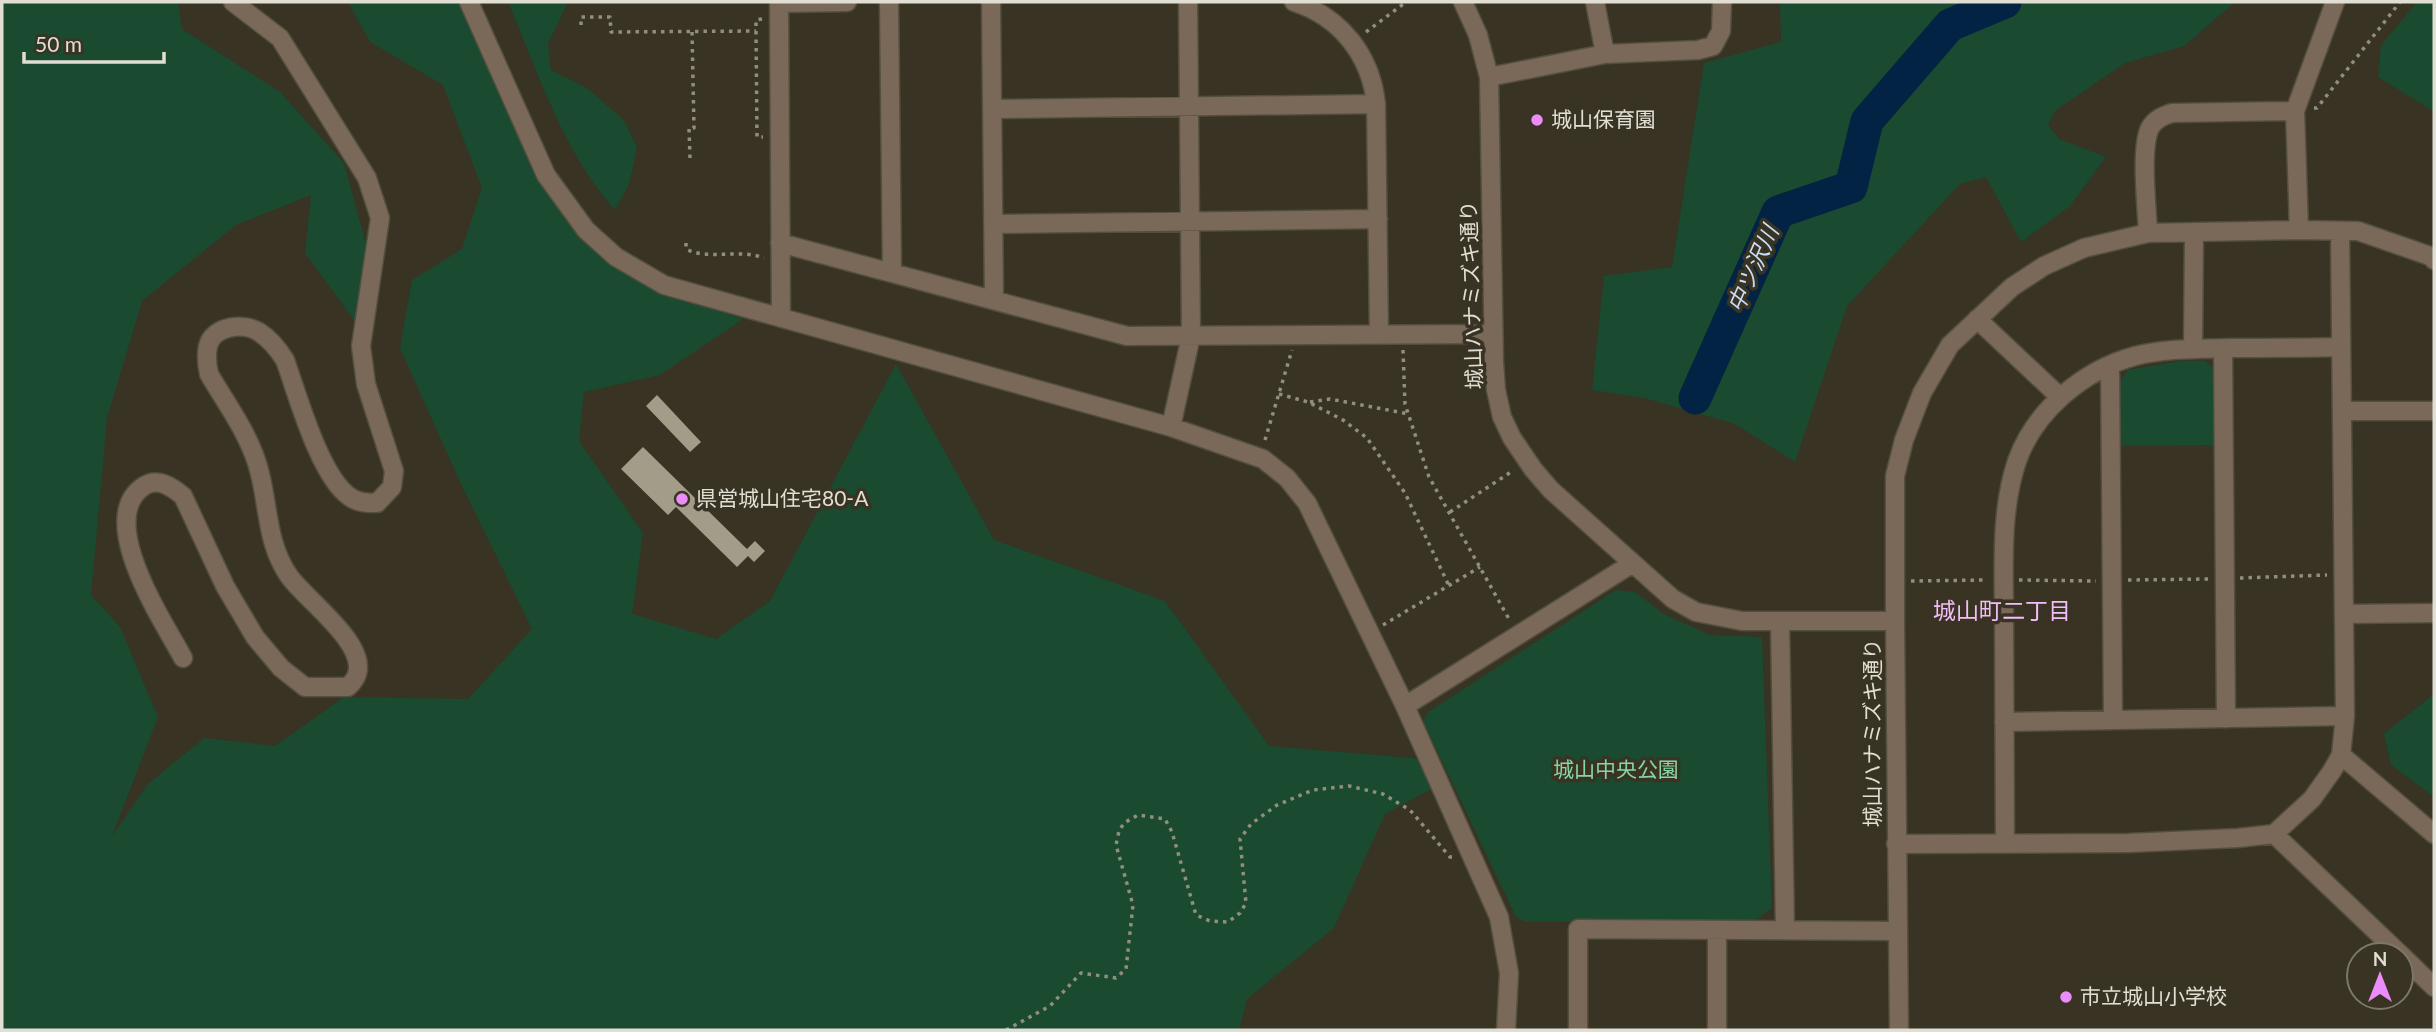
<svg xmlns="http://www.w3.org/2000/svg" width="2436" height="1032" viewBox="0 0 2436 1032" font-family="Lato,'Noto Sans JP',sans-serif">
	<rect width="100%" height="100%" fill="#383322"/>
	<path fill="#1a4a30" d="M2,2H178L182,29L280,92L344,163L372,266L356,323L305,253L311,195L236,225L142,301L107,418L91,595L120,627L158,717L112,836L148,784L204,738L275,746L344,697L468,699L532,629L460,482L400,348L412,280L462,249L482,188L443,85L370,42L348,2H471L571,227L644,285L743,319L660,375L584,392L579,441L643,533L632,614L716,639L770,601L896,364L994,540L1165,601L1269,746L1435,760L1441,784L1385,814L1334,928L1247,999L1239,1030H2Z
		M508,2H568L548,44L551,70L587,88L624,120L637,148L629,184L615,210C563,152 538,72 508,2Z
		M1780,2H2235L2184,46L2125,63L2056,110L2048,125L2059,139L2106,157L2070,206L2021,242L1986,177L1960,184L1847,306L1795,462L1735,424L1644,398L1592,390L1604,276L1672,267L1704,63L1781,42Z
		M2417,2H2434L2433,111L2378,77L2381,45Z
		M2181,361H2205L2214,368L2213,445L2120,446L2119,383L2128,370Z
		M1616,590L1635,592L1664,614L1710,635L1762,637L1772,908L1754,921L1526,922L1516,917L1423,721L1428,712Z
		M2434,694V797L2391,765L2384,734Z"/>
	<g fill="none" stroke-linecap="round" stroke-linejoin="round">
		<path stroke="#032344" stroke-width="33" d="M1695,398L1778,212L1851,187L1867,121L1950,25L2005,2"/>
	</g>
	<path fill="#a29c88" d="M657,395L701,442L690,452L646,406Z
		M643,447L747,549L755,541L765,551L754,562L748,556L737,567L676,507L668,515L621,469Z"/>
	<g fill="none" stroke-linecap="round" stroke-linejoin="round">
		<g stroke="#534f3e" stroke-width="21">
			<path id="minor" d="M469,2L546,175L586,230L616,257L664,285L1171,427L1263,459L1287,478L1307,503L1405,706L1499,917L1509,973L1506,1030
				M779,2L781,318
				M889,2L892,273
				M991,2L994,300
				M1294,2C1341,17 1371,56 1376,104L1379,334
				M1463,2L1478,35L1489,77L1494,362L1496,390L1502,417L1512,438L1533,469L1551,490L1673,599L1696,612L1742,621H1895L1899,1030
				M1595,2L1605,54
				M779,3L847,2
				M1489,77L1605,54L1698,50L1713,46L1721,31L1722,2
				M992,109L1376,104
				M993,224L1378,219
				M2299,230L2295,111L2335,2
				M2148,233C2147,208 2140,148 2150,128C2155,119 2163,116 2172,113L2295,111
				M780,243L1127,336L1493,334
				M1977,319L2060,397
				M2193,349L2194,232
				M2223,349L2226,719
				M2110,365L2113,719
				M2342,411H2434
				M1171,427L1191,336L1188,2
				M2344,614L2434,613
				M1780,621L1785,930
				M1895,621V476L1904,440L1922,393L1950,345L2012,287L2044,266L2084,248L2148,233L2299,230L2358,231L2430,256L2434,260
				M183,658C164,622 94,519 144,486C158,477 172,487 183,496L225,586L255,637L281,668L305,687H348C351,684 356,678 357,674C367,643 305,599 289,576C267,544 269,510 260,474C252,438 227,405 209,374C207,365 206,355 208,346C213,326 243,322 259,332C270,339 278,349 285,360C298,396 320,477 350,497C358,503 368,503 377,503L392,487L394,471L366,384L361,346L380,218L367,178L280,38L233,2
				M1405,706L1633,563
				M2004,722L2345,716
				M2341,755L2434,834
				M2274,834L2401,955
				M2005,842C2004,768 2004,694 2004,619C2004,568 2000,511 2017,461C2035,410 2084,370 2135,356C2166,348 2199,349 2230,348C2267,348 2304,348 2341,347
				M1896,844L2129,843L2238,838L2274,834L2312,799L2332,771L2341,755L2345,716L2340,231
				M1717,930V1030
				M2401,955L2434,987
				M1578,1030V929L1898,931"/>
		</g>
		<path stroke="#918d7f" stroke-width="3.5" stroke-dasharray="3.5 5" stroke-linecap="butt" d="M762,19L756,20V31L757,137H763
			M581,25V17H610L611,32L756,31
			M1366,32L1406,2
			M2314,108H2317L2400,2
			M690,158L689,128H694L692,32
			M686,243V249C710,261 738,248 764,258
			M1403,350L1405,404L1429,477L1509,619
			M1279,394L1308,402L1343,420L1367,438L1405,493L1449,586
			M1310,402L1330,399L1409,414
			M1265,440L1292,350
			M1450,512L1514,470
			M2240,578L2327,575
			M2019,580L2096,581
			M2128,580L2208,579
			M1911,581L1987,580
			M1383,625L1480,567
			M1006,1030L1050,1006L1081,973L1116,978L1126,969L1133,905L1116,845L1119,831L1124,823L1138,815L1165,819L1172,832L1196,915L1210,921L1228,922L1240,913L1246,903L1240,839L1251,824L1277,805L1313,790L1349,786L1383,794L1410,810L1450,857H1455"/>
		<use href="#minor" stroke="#7a6858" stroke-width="18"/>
	</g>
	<g fill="#ec8cfa" stroke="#383322" stroke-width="2.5">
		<circle cx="1537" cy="120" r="7"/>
		<circle cx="682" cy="499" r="7"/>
		<circle cx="2066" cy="997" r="7"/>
	</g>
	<g text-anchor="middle" stroke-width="7" stroke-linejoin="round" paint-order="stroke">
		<g font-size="21" fill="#e1dfd4" stroke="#383322" text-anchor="start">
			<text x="1551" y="127">城山保育園</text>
			<text x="696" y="506">県営城山住宅80-A</text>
			<text x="2080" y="1004">市立城山小学校</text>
		</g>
		<g font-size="21" fill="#e1dfd4" stroke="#383322">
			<text transform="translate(1472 295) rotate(-92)" y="7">城山ハナミズキ通り</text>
			<text transform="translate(1873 733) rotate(-90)" y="7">城山ハナミズキ通り</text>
		</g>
		<g font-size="21" fill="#87d5a6" stroke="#383322">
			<text x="1616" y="777">城山中央公園</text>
		</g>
		<g font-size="23" font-style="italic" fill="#c9ddf7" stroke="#383322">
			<text transform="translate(1753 269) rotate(-66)" y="8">中ツ沢川</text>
		</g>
		<g font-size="23" fill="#f2bdf9" stroke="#383322">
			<text x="2002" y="619">城山町二丁目</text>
		</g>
	</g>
	<rect width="2436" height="1032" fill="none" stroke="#e1dfd4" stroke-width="7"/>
	<g transform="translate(2380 976)"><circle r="33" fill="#383322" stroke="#7c7869" stroke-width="2"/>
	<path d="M0-5L12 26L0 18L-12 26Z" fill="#ec8cfa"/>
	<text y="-10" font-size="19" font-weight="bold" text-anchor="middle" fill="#e1dfd4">N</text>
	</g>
	<path d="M24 52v10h140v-10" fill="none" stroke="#e1dfd4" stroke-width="3.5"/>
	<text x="35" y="52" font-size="21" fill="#e1dfd4" stroke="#383322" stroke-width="5" paint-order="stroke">50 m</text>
</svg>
